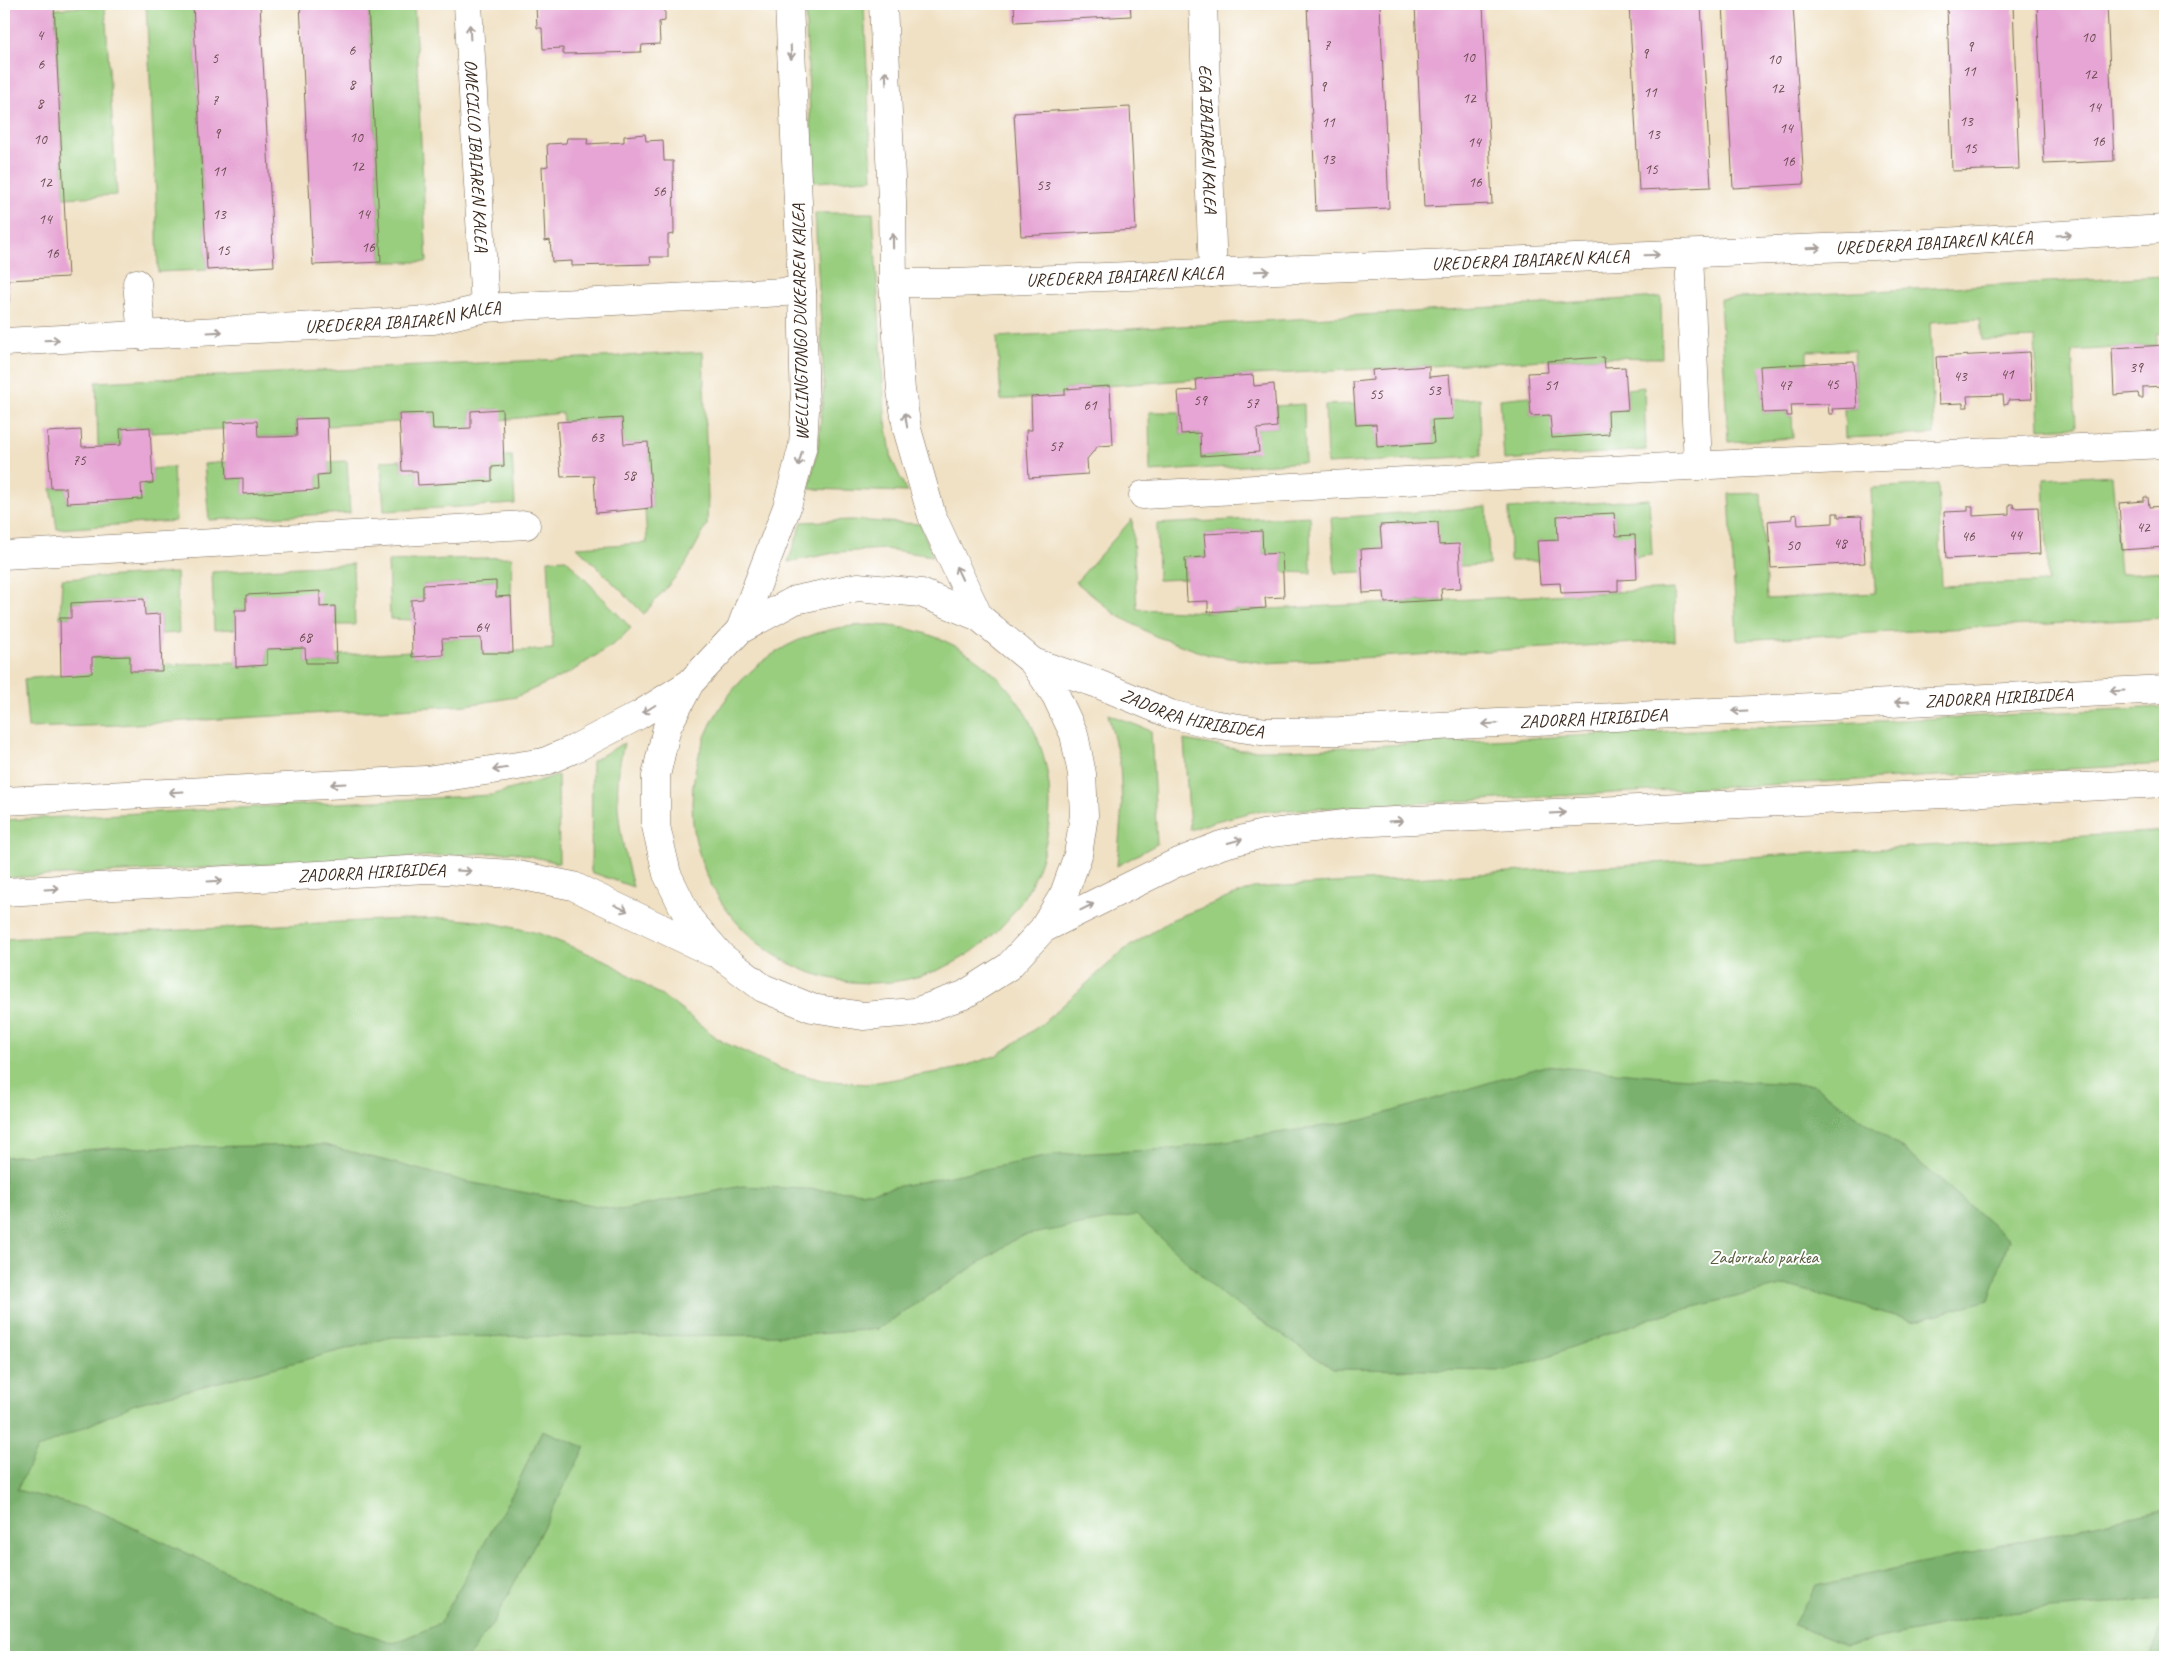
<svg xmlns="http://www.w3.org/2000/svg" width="2169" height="1661" viewBox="0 0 2169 1661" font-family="Caveat,sans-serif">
	<rect width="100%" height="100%" fill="#fff"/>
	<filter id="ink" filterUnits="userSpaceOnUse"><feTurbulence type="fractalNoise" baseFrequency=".02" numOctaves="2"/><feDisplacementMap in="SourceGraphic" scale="10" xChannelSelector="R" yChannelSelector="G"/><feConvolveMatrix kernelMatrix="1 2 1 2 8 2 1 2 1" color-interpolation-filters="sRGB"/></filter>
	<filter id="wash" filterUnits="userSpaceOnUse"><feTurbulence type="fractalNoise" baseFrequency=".0096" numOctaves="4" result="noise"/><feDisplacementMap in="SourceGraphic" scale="20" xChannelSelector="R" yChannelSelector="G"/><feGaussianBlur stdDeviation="1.12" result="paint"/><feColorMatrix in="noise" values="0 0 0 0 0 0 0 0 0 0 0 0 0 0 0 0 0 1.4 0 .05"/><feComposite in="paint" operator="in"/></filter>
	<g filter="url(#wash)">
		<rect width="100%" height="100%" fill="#f0e1c4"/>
		<path fill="#99ce7f" stroke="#6a7c4e" d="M146,4H193L207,270L158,272L156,193Z
			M368,4H414L427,262H381Z
			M805,4H864L872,179L813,182Z
			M105,5L117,195L64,198L55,9Z
			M815,213H873L885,415L892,460L907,492L809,489L818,447L824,386Z
			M2165,276V333L2157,334V345L2072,351L2076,427L2039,429L2035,338L1982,340L1980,319L1930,322L1934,434L1845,438L1844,409L1857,408L1854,350L1807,351V364L1760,367L1763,413L1787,412V416H1792L1793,438L1728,442L1720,299Z
			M1661,297L1662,358L1604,357L1253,375L1065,389V395L1001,400L997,337Z
			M703,352L708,497L707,525L684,567L644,614L577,547L647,543L645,509L652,508L648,442L624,444L622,418L563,422L562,413L502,420L501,409L471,411V428L433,429L432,413L399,414V422L327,426V418L296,419L297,436L258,437L224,429L151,433L150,427L120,429L121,445L98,446L96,382Z
			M1644,387L1646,450L1504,460L1500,399L1530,396L1531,416L1550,415L1553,438L1609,434L1608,411L1628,410L1627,389Z
			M1480,398L1481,456L1327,464L1325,405L1355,404L1356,425L1376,424L1377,447L1434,443L1432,420L1451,400Z
			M1304,404L1305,462L1150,472L1149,412H1179L1181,434L1200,433L1202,456L1258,452L1257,429L1277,427L1276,406Z
			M503,456H512L515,504L384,511L381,461L401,460L402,471H417L418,485L492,481V467Z
			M347,461L350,513L209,520L204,464L227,462V479L243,478V494L318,489L317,475L329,474L328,462Z
			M173,467L176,521L57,529L51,488H66L67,503L153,483L152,469Z
			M2112,475L2120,574L2165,571V618L1737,640L1729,494L1761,493L1767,599L1875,593L1871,488L1938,484L1942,586L2048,582L2044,479Z
			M1649,499L1652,555L1636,557L1616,536L1614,513L1558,540L1538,541L1539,561H1510L1509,509Z
			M1487,507L1489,565L1459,566L1439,545L1437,522L1380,525L1382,548L1362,549L1363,572L1335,573L1331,518Z
			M1310,516L1311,573L1283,572L1282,553L1263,554L1261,531L1205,534L1206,557L1185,558L1186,579L1158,580L1157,524Z
			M1132,519L1137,609L1208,612L1674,589L1675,641L1265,663L1209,655L1155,636L1115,614L1076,582Z
			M852,520L920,524L933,556L885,549L839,552L788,562L802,522Z
			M512,557L511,596L496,597L495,581L423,585V599L411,600L412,620L390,619L388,561Z
			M566,559L631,628L618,641L571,672L516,697L467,705L117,725L28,728L24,679L61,675L92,657L130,656L131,671H162V665L236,662L237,667L267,665V649L305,648L306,663H337V655L412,651L413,657L443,655L442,639L481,638L482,653L553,649L548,560Z
			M353,564L355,625H336L335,606L235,610V629L214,630L212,572Z
			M176,573L179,633L161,634L160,614L145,615L144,599L72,603L71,618H60L62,579Z
			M692 804a179 179 0 1 1 358 0a179 179 0 1 1-358 0Z
			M2165,707V764L1252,812L1216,821L1190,830L1184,740L1241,750H1287Z
			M1108,714L1151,731L1157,844L1117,866L1122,805L1120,763Z
			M624,743C611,793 620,838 633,887L591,872L592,761Z
			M558,775L559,863L513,852L4,878V820L492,795Z
			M2165,831V1657H4V939L381,920L446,918L488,922L538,933L609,962L671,1002L721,1041L781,1069L822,1080L865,1084L956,1069L998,1055L1043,1023L1124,950L1173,919L1253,888Z"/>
		<path fill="#7ab16e" stroke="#5a6e46" d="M1545,1066L1698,1079L1814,1085L1906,1151L2009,1239L1989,1300L1913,1321L1785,1285L1657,1316L1507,1371L1333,1369L1224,1296L1136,1215L1020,1236L878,1329L804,1335L392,1337L135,1404L37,1449L17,1490L100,1512L337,1624L394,1643L439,1624L516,1487L542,1430L585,1447L495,1620L468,1657H4V1157L109,1148L325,1145L467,1182L620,1210L742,1186L870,1192L1055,1155L1172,1149L1363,1120Z
			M2158,1511H2165V1607L2163,1599L1997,1614L1846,1645L1793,1625L1816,1586Z
			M2165,1616V1657H2149Z"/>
		<g id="blocks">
			<path fill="#e6a5d4" d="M4,4H54L68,277L8,280L9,302H4Z
				M193,4H260L274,266L207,270Z
				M300,4H368L381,262L313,265Z
				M536,4H665V21L659,22L660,44L642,45L641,52L563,54V48L543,49L542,28H537Z
				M1014,4H1130L1131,16L1015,22Z
				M1307,4H1380L1389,208L1316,211Z
				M1415,4H1483L1492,204L1424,207Z
				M1629,4H1701L1711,187L1639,190Z
				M1723,4H1793L1804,184L1733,188Z
				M1947,4H2013L2019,169L1952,171Z
				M2037,4H2107L2114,161L2044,164Z
				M1130,107L1136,230L1021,236L1014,113Z
				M645,134L646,141L663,140L664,161H673L674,234L668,235V257H650L651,264L572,266V261L552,262L550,240L545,241L542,167L548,166L547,144L566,143L567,138H588L587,144L624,142V136Z
				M2165,345V386L2143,387V398H2139L2138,393L2114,395L2112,348Z
				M2030,352L2032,399L2008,400V404L2004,405L2003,395L1967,396L1968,407H1963V403L1939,404L1936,357Z
				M1604,357L1605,368L1625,367L1628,410L1608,411L1609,434L1552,438L1550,415L1531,416L1528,373L1548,372L1547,361Z
				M1854,361L1857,408L1832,409L1833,414H1829L1828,404L1791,405L1792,416H1787V412L1763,413L1760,366Z
				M1429,366V377L1449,375L1453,419L1432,420L1434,443L1377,447L1376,424L1356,425L1353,382L1373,380L1372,370Z
				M1253,375L1254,386L1274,384L1277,427L1257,429L1259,452L1201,456L1200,433L1181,434L1178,391L1197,390L1196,379Z
				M1110,386L1113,445L1098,446L1087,459L1088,474L1029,478L1026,430H1032L1031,397L1065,395V389Z
				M502,409L504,466L492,467V481L418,485L417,471H402L399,414L432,413L433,429H449L471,428V411Z
				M327,418L329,474L317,475L318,490L243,494V478L227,479L224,422L257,421L258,437H275L297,436L296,419Z
				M622,418L624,444L648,442L652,508L596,513L594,476L561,477L557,422Z
				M150,427L153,483L141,484L142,499L67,503L66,488H51L47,432L81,430L82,447L121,445L120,429Z
				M2144,497H2148L2149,507L2165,506V547L2122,550L2119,503L2144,501Z
				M2009,504H2013L2014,508L2038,507L2040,554L1946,559L1944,512L1968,511V506H1973V516L2009,514Z
				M1614,513L1616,536L1635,535L1637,579L1618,580V591L1591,592L1561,593L1560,583L1540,584L1537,541L1558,540L1557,516Z
				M1833,513H1838V517L1862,516L1865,563L1771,568L1768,521L1792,519V515L1797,514L1798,525L1833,523Z
				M1438,522L1439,545L1459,544L1461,588L1441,589L1442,600L1385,603L1384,592L1363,593L1361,549L1382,548L1380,525Z
				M1262,531L1263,554L1282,553L1284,597L1265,598L1266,608L1208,612V601L1187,602L1185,558L1206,557L1204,534Z
				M496,581V597L511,596L513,653H482L481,638L442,639L443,655L412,657L411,600L423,599V585Z
				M320,591V607L335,606L337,663H306L305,648L267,649V665L236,667L235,610H246V595Z
				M144,599L145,615L160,614L162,671H130V656L92,657V673L61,675L60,618H71V603Z"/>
		</g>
	</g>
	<g filter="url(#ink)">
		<use href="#blocks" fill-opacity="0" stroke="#7a6a58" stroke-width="1"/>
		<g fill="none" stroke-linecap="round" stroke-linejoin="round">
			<g stroke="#7a6a58" stroke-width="29">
				<g id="minor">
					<path id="s1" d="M468,4L485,308"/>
					<path id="s2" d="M1203,4L1213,273"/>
					<path d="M1689,254L1698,466"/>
					<path d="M137,283L142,336"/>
					<path id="s3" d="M893,283H954L1874,246L2165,229"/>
					<path id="s4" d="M4,342L433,320L485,308L802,291"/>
					<path d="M1143,495L1668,467L2165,444"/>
					<path d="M4,555L526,525"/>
					<path id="s5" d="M1033,662L1098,684L1170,714L1213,724L1267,732L1340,731L2165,689"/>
					<path d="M1043,929L1174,864L1221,845L1263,834L1353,823L2165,783"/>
				</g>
			</g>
			<g stroke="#7a6a58" stroke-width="29">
				<g id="major">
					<path d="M883,4L892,200L893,283L901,390L907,429L932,516L979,617"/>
					<path d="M740,630L787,507L803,445L805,410L802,291L789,4"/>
					<path d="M4,801L426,780L544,762L574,749L639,715L690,683L740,630L795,600L858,587L921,593L979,617L1033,662L1056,696L1074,734L1082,774L1084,815L1078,855L1064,894L1043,929L1008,967L964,995L915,1012L863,1016L812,1008L763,988L722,957L689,919L667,874L656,826V776L667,727L690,683"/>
					<path id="s6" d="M4,892L427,869L513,874L573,886L711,952"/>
				</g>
			</g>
			<use href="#minor" stroke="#fff" stroke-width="28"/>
			<use href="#major" stroke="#fff" stroke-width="28"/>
		</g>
		<defs><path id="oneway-shaft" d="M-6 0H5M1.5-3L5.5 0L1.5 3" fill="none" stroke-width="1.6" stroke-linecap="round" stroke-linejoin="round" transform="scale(1.25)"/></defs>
		<g stroke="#a79f9a">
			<use href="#oneway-shaft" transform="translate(470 32) rotate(-93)"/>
			<use href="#oneway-shaft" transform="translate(791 52) rotate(88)"/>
			<use href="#oneway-shaft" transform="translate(886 78) rotate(-93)"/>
			<use href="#oneway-shaft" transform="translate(2064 235) rotate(-3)"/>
			<use href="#oneway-shaft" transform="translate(893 241) rotate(-91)"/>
			<use href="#oneway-shaft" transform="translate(1814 248) rotate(-2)"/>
			<use href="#oneway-shaft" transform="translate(1652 255) rotate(-2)"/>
			<use href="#oneway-shaft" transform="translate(1262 271) rotate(-2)"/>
			<use href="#oneway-shaft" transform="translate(215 332) rotate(-3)"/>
			<use href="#oneway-shaft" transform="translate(52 340) rotate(-2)"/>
			<use href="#oneway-shaft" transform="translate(906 420) rotate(-99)"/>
			<use href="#oneway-shaft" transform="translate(800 459) rotate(105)"/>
			<use href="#oneway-shaft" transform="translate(959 573) rotate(-115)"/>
			<use href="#oneway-shaft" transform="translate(2117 691) rotate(177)"/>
			<use href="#oneway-shaft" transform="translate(1902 702) rotate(177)"/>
			<use href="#oneway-shaft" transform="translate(649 709) rotate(148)"/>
			<use href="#oneway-shaft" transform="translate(1740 711) rotate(177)"/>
			<use href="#oneway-shaft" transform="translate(1490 724) rotate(177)"/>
			<use href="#oneway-shaft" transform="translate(500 769) rotate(171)"/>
			<use href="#oneway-shaft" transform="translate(338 784) rotate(177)"/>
			<use href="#oneway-shaft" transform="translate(176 792) rotate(177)"/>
			<use href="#oneway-shaft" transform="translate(1558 813) rotate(-3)"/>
			<use href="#oneway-shaft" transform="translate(1396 821) rotate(-3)"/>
			<use href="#oneway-shaft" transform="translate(1235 841) rotate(-15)"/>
			<use href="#oneway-shaft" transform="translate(464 871) rotate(3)"/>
			<use href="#oneway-shaft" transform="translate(215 881) rotate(-3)"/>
			<use href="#oneway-shaft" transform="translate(52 889) rotate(-3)"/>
			<use href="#oneway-shaft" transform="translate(1087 907) rotate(-26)"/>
			<use href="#oneway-shaft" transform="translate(621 908) rotate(25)"/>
		</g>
	</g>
	<g text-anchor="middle" stroke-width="4" stroke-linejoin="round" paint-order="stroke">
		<g font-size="15" fill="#66494c">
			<text x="40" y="40">4</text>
			<text x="2088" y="42">10</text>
			<text x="1327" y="50">7</text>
			<text x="1970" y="51">9</text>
			<text x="352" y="55">6</text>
			<text x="1645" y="58">9</text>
			<text x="1468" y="62">10</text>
			<text x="215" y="63">5</text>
			<text x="1774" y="64">10</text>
			<text x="41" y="69">6</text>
			<text x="1969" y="76">11</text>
			<text x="2090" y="79">12</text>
			<text x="352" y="89">8</text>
			<text x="1323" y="91">9</text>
			<text x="1777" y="93">12</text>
			<text x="1650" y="97">11</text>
			<text x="1469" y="103">12</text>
			<text x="215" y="105">7</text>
			<text x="40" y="108">8</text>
			<text x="2094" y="112">14</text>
			<text x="1966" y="126">13</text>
			<text x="1328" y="127">11</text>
			<text x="1786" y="133">14</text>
			<text x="217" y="138">9</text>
			<text x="1653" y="139">13</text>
			<text x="356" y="142">10</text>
			<text x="40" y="144">10</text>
			<text x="2098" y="146">16</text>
			<text x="1474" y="147">14</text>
			<text x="1970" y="153">15</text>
			<text x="1328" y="164">13</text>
			<text x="1788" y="166">16</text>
			<text x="357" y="171">12</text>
			<text x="1651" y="174">15</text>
			<text x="219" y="176">11</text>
			<text x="45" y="187">12</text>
			<text x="1475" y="187">16</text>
			<text x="1043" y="190">53</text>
			<text x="659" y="196">56</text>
			<text x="219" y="219">13</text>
			<text x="363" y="219">14</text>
			<text x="45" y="224">14</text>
			<text x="368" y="252">16</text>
			<text x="223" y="255">15</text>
			<text x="52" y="258">16</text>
			<text x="2136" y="372">39</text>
			<text x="2007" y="379">41</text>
			<text x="1960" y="381">43</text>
			<text x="1832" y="389">45</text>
			<text x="1551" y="390">51</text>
			<text x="1785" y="390">47</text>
			<text x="1434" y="395">53</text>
			<text x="1376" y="399">55</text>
			<text x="1200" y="405">59</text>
			<text x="1252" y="408">57</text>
			<text x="1090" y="410">61</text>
			<text x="597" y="442">63</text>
			<text x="1056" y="451">57</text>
			<text x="79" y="465">75</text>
			<text x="629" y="480">58</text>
			<text x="2143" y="532">42</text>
			<text x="2015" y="540">44</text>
			<text x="1968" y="541">46</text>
			<text x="1840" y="548">48</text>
			<text x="1793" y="550">50</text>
			<text x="482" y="632">64</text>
			<text x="305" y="642">68</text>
		</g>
		<g font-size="18" fill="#3b2a1e" stroke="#fff">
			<text dy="6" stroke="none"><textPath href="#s2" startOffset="135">EGA IBAIAREN KALEA</textPath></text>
			<text dy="6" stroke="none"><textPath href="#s1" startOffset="152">OMECILLO IBAIAREN KALEA</textPath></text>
			<text dy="6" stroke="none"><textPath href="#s3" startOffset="1042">UREDERRA IBAIAREN KALEA</textPath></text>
			<text dy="6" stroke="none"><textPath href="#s3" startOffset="638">UREDERRA IBAIAREN KALEA</textPath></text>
			<text dy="6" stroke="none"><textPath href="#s3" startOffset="232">UREDERRA IBAIAREN KALEA</textPath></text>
			<text dy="6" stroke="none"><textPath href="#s4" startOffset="400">UREDERRA IBAIAREN KALEA</textPath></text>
			<text transform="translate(800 322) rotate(-91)" y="6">WELLINGTONGO DUKEAREN KALEA</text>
			<text dy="6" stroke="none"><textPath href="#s5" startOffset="978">ZADORRA HIRIBIDEA</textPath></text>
			<text dy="6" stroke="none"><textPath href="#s5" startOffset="168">ZADORRA HIRIBIDEA</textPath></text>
			<text dy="6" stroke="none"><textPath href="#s5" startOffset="572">ZADORRA HIRIBIDEA</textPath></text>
			<text dy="6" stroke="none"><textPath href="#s6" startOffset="368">ZADORRA HIRIBIDEA</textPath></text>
		</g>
		<g font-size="18" fill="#575b3b" stroke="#fff">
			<text x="1764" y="1263">Zadorrako parkea</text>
		</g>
	</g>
	<rect width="2169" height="1661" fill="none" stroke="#fff" stroke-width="20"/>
</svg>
